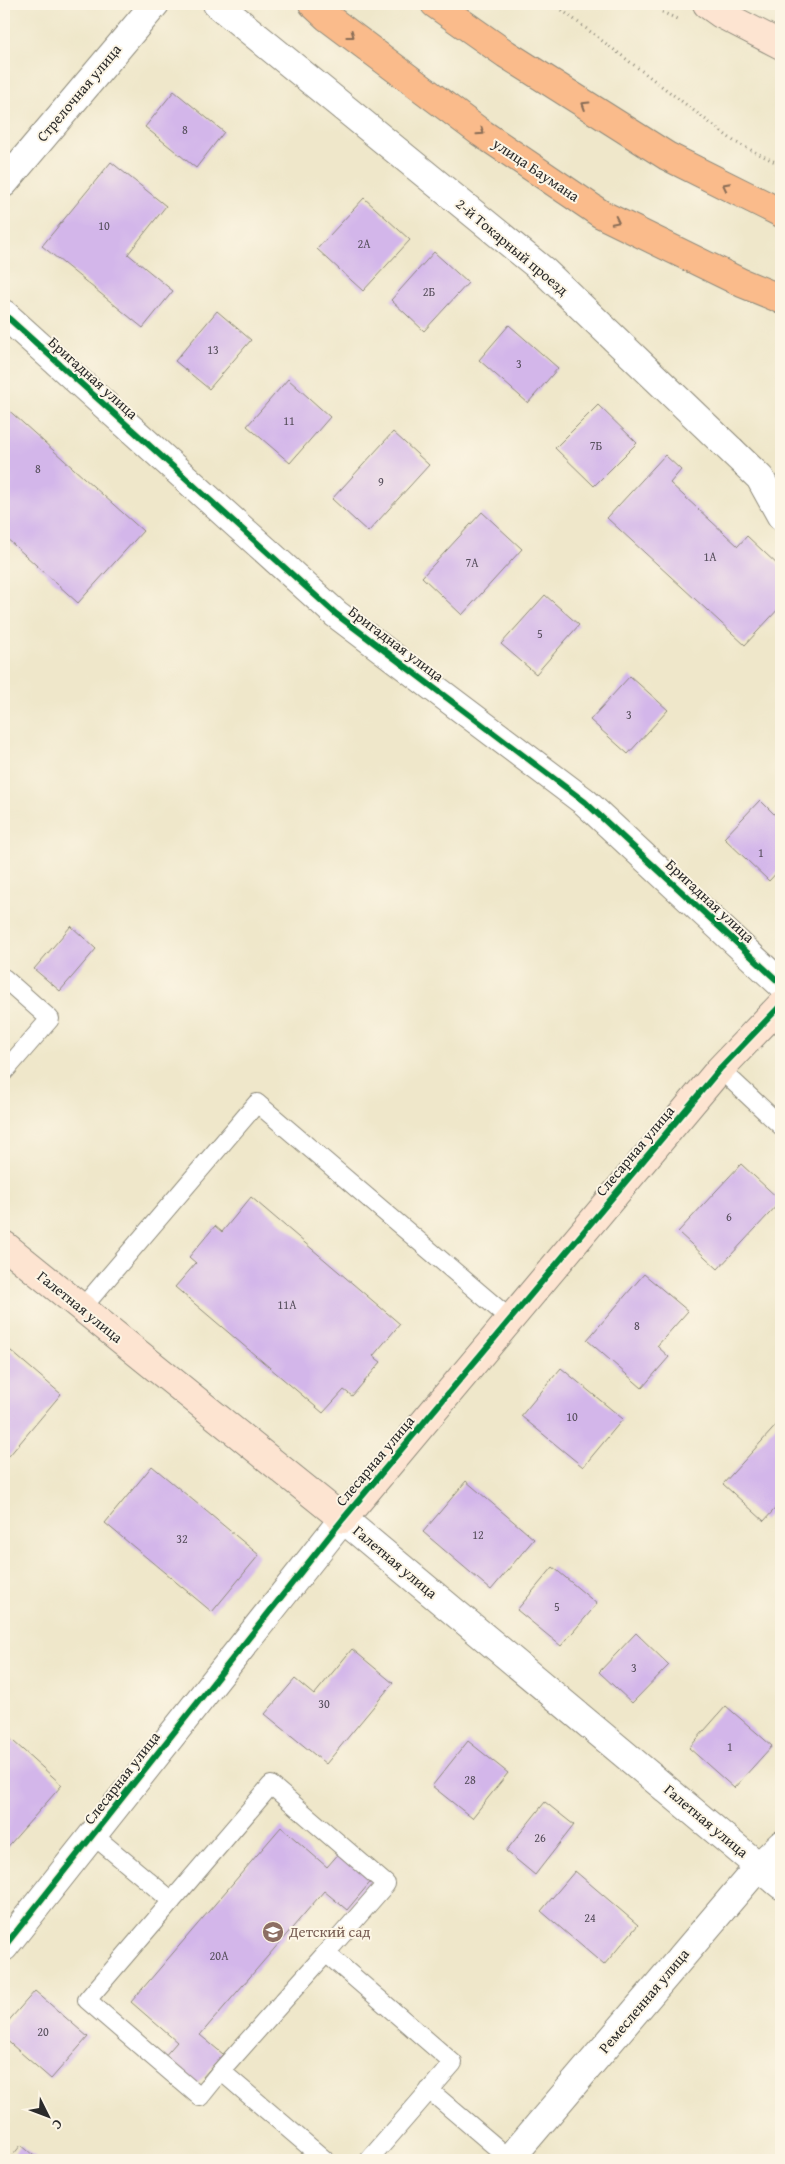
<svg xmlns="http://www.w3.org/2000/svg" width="785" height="2164" viewBox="0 0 785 2164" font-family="'Gentium Book Plus',serif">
	<rect width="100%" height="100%" fill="#fcf5e5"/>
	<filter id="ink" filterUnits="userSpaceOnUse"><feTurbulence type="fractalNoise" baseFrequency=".02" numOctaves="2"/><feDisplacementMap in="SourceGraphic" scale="10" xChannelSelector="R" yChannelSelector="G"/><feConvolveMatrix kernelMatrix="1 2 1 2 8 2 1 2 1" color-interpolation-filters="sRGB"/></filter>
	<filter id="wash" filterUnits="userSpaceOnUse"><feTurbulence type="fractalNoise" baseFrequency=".0096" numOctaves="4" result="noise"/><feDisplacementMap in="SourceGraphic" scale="20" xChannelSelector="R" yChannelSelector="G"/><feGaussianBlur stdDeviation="1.12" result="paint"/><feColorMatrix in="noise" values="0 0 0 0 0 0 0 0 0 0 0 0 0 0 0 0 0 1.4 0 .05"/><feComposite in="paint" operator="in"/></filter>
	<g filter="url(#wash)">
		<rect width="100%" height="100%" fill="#efe7ca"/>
		<g id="blocks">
			<path fill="#d3b6ea" d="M174,91L224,132L196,168L145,127Z
				M111,162L166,206L128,254L173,291L143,328L42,246Z
				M364,198L410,240L363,291L317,249Z
				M434,252L468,283L424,331L391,300Z
				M217,311L251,340L209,389L175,361Z
				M509,325L558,368L528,403L479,360Z
				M288,379L330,417L290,463L247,426Z
				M598,405L637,443L594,486L555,448Z
				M4,406L143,531L78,603L4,536Z
				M393,432L429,465L368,532L332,499Z
				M665,455L681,470L670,483L738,546L747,536L781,568V606L745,645L607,518Z
				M482,512L522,549L462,615L422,577Z
				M545,595L579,625L536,674L501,644Z
				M630,676L668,710L628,754L590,720Z
				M760,800L781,821V868L769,881L724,838Z
				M71,926L96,949L60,991L34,969Z
				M741,1164L781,1201L718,1269L678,1232Z
				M251,1197L400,1324L373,1356L381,1362L352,1396L344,1390L323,1413L175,1287L196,1263L189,1257L215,1226L222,1232Z
				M644,1274L688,1311L657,1346L669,1357L642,1388L587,1340Z
				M4,1345L61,1394L4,1462Z
				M561,1368L623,1419L583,1467L521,1416Z
				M781,1420V1502L764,1521L723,1484Z
				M152,1466L259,1555L212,1612L105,1523Z
				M466,1481L534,1539L491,1590L423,1532Z
				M553,1567L597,1604L561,1646L517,1610Z
				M636,1633L669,1665L632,1703L599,1672Z
				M352,1649L393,1683L326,1764L265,1714L295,1679L314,1695Z
				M726,1706L772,1746L734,1788L689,1748Z
				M4,1733L62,1785L4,1851Z
				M468,1741L508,1773L472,1818L432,1786Z
				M545,1802L574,1825L535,1875L506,1851Z
				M281,1827L327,1867L341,1851L373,1879L347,1910L324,1891L200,2035L223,2054L196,2085L163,2058L177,2042L131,2002Z
				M575,1871L638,1925L604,1965L541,1911Z
				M35,1991L88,2037L51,2079L4,2038V2026Z
				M21,2145L39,2160H9Z"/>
		</g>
	</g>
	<g filter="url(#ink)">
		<use href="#blocks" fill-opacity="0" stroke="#8d897a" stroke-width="1"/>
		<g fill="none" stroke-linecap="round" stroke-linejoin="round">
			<g stroke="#8d897a" stroke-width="20">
				<path id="lane" d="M4,978L50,1019L4,1072
					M720,1069L781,1126
					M82,1308L257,1103L510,1319
					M93,1835L172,1901
					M221,2071L326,1953
					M429,2090L510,2159
					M325,2160L221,2071L200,2097L87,2000L271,1785L386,1884L326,1953L453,2063L369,2160"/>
			</g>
			<g stroke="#8d897a" stroke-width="30">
				<path id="street" d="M217,4L544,271L760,478L781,516
					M4,183L155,4
					M4,314L336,614L585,802L781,984
					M4,1947L343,1519L781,1885
					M509,2160L759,1866L781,1845"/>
			</g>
			<g stroke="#8d897a" stroke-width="30">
				<path id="secondary" d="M707,4L721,14L781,45
					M4,1245L343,1519L720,1069L781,1005"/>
			</g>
			<g stroke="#8d897a" stroke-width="30">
				<path id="primary" d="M313,4L327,17L480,132L601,214L742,283L781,299
					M435,4L506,54L667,156L781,213"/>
			</g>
			<path stroke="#8d897a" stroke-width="3" stroke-dasharray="1 4" stroke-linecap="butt" d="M554,4L735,142L781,165
				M656,4L662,12L677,19"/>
			<use href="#lane" stroke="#fff" stroke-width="18"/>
			<use href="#street" stroke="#fff" stroke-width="28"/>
			<use href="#secondary" stroke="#fde4d1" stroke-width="28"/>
			<use href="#primary" stroke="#fabb8b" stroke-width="28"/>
			<g stroke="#fcf5e5" stroke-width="9">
				<path id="cycleway" d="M4,314L336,614L585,802L781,984
					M4,1947L343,1519L720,1069L781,1005"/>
			</g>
			<use href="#cycleway" stroke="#00873e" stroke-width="6"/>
		</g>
		<defs><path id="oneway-chevron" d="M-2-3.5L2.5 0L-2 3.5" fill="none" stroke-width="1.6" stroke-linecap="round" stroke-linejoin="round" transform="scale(1.25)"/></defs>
		<g stroke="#886c56">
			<use href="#oneway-chevron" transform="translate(351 35) rotate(37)"/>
			<use href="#oneway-chevron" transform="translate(585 105) rotate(-148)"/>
			<use href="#oneway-chevron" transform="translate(481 132) rotate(35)"/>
			<use href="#oneway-chevron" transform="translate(726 186) rotate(-153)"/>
			<use href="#oneway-chevron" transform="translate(616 221) rotate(26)"/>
		</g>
	</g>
	<defs>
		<g id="school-disc" transform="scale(1.125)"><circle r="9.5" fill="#8d6e63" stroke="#fcf5e5"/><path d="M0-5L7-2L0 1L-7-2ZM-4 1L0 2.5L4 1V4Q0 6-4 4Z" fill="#fff"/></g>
	</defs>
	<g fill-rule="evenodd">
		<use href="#school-disc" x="273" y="1932"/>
	</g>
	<g text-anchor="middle" stroke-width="4" stroke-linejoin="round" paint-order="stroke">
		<g font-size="12" fill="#554e5b">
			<text x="185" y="134">8</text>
			<text x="104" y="230">10</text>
			<text x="364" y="248">2А</text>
			<text x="429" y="296">2Б</text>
			<text x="213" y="354">13</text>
			<text x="519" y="368">3</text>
			<text x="289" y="425">11</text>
			<text x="596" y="450">7Б</text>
			<text x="38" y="473">8</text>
			<text x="381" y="486">9</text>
			<text x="710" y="561">1А</text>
			<text x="472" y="567">7А</text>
			<text x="540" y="638">5</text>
			<text x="629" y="719">3</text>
			<text x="761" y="857">1</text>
			<text x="729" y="1221">6</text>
			<text x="287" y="1309">11А</text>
			<text x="637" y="1330">8</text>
			<text x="572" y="1421">10</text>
			<text x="478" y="1539">12</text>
			<text x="182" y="1543">32</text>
			<text x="557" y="1611">5</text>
			<text x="634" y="1672">3</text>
			<text x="324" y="1708">30</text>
			<text x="730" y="1751">1</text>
			<text x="470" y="1784">28</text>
			<text x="540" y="1842">26</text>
			<text x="590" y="1922">24</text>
			<text x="219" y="1960">20А</text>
			<text x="43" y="2036">20</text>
		</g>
		<g font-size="15" fill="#2b2b2b" stroke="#fcf5e5">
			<text transform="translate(79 93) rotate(-50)" y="5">Стрелочная улица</text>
			<text transform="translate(536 170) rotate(34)" y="5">улица Баумана</text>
			<text transform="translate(512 247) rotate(40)" y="5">2-й Токарный проезд</text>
			<text transform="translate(93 378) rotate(42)" y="5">Бригадная улица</text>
			<text transform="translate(396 644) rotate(37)" y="5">Бригадная улица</text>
			<text transform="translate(710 901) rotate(43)" y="5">Бригадная улица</text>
			<text transform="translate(635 1151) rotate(-50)" y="5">Слесарная улица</text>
			<text transform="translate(80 1307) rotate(39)" y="5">Галетная улица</text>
			<text transform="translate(375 1461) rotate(-50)" y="5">Слесарная улица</text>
			<text transform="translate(395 1562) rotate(40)" y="5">Галетная улица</text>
			<text transform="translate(122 1778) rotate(-52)" y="5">Слесарная улица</text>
			<text transform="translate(706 1821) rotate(40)" y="5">Галетная улица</text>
			<text transform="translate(644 2001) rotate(-50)" y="5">Ремесленная улица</text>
		</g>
		<g font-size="15" fill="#785e54" stroke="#fcf5e5" text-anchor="start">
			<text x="289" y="1937">Детский сад</text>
		</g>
	</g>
	<rect width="785" height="2164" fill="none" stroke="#fcf5e5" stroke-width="20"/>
	<g transform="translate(48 2116) rotate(132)" stroke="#fcf5e5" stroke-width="4" paint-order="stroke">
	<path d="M0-4L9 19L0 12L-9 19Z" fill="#2b2b2b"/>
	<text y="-8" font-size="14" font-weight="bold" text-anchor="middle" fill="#2b2b2b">С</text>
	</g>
</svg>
